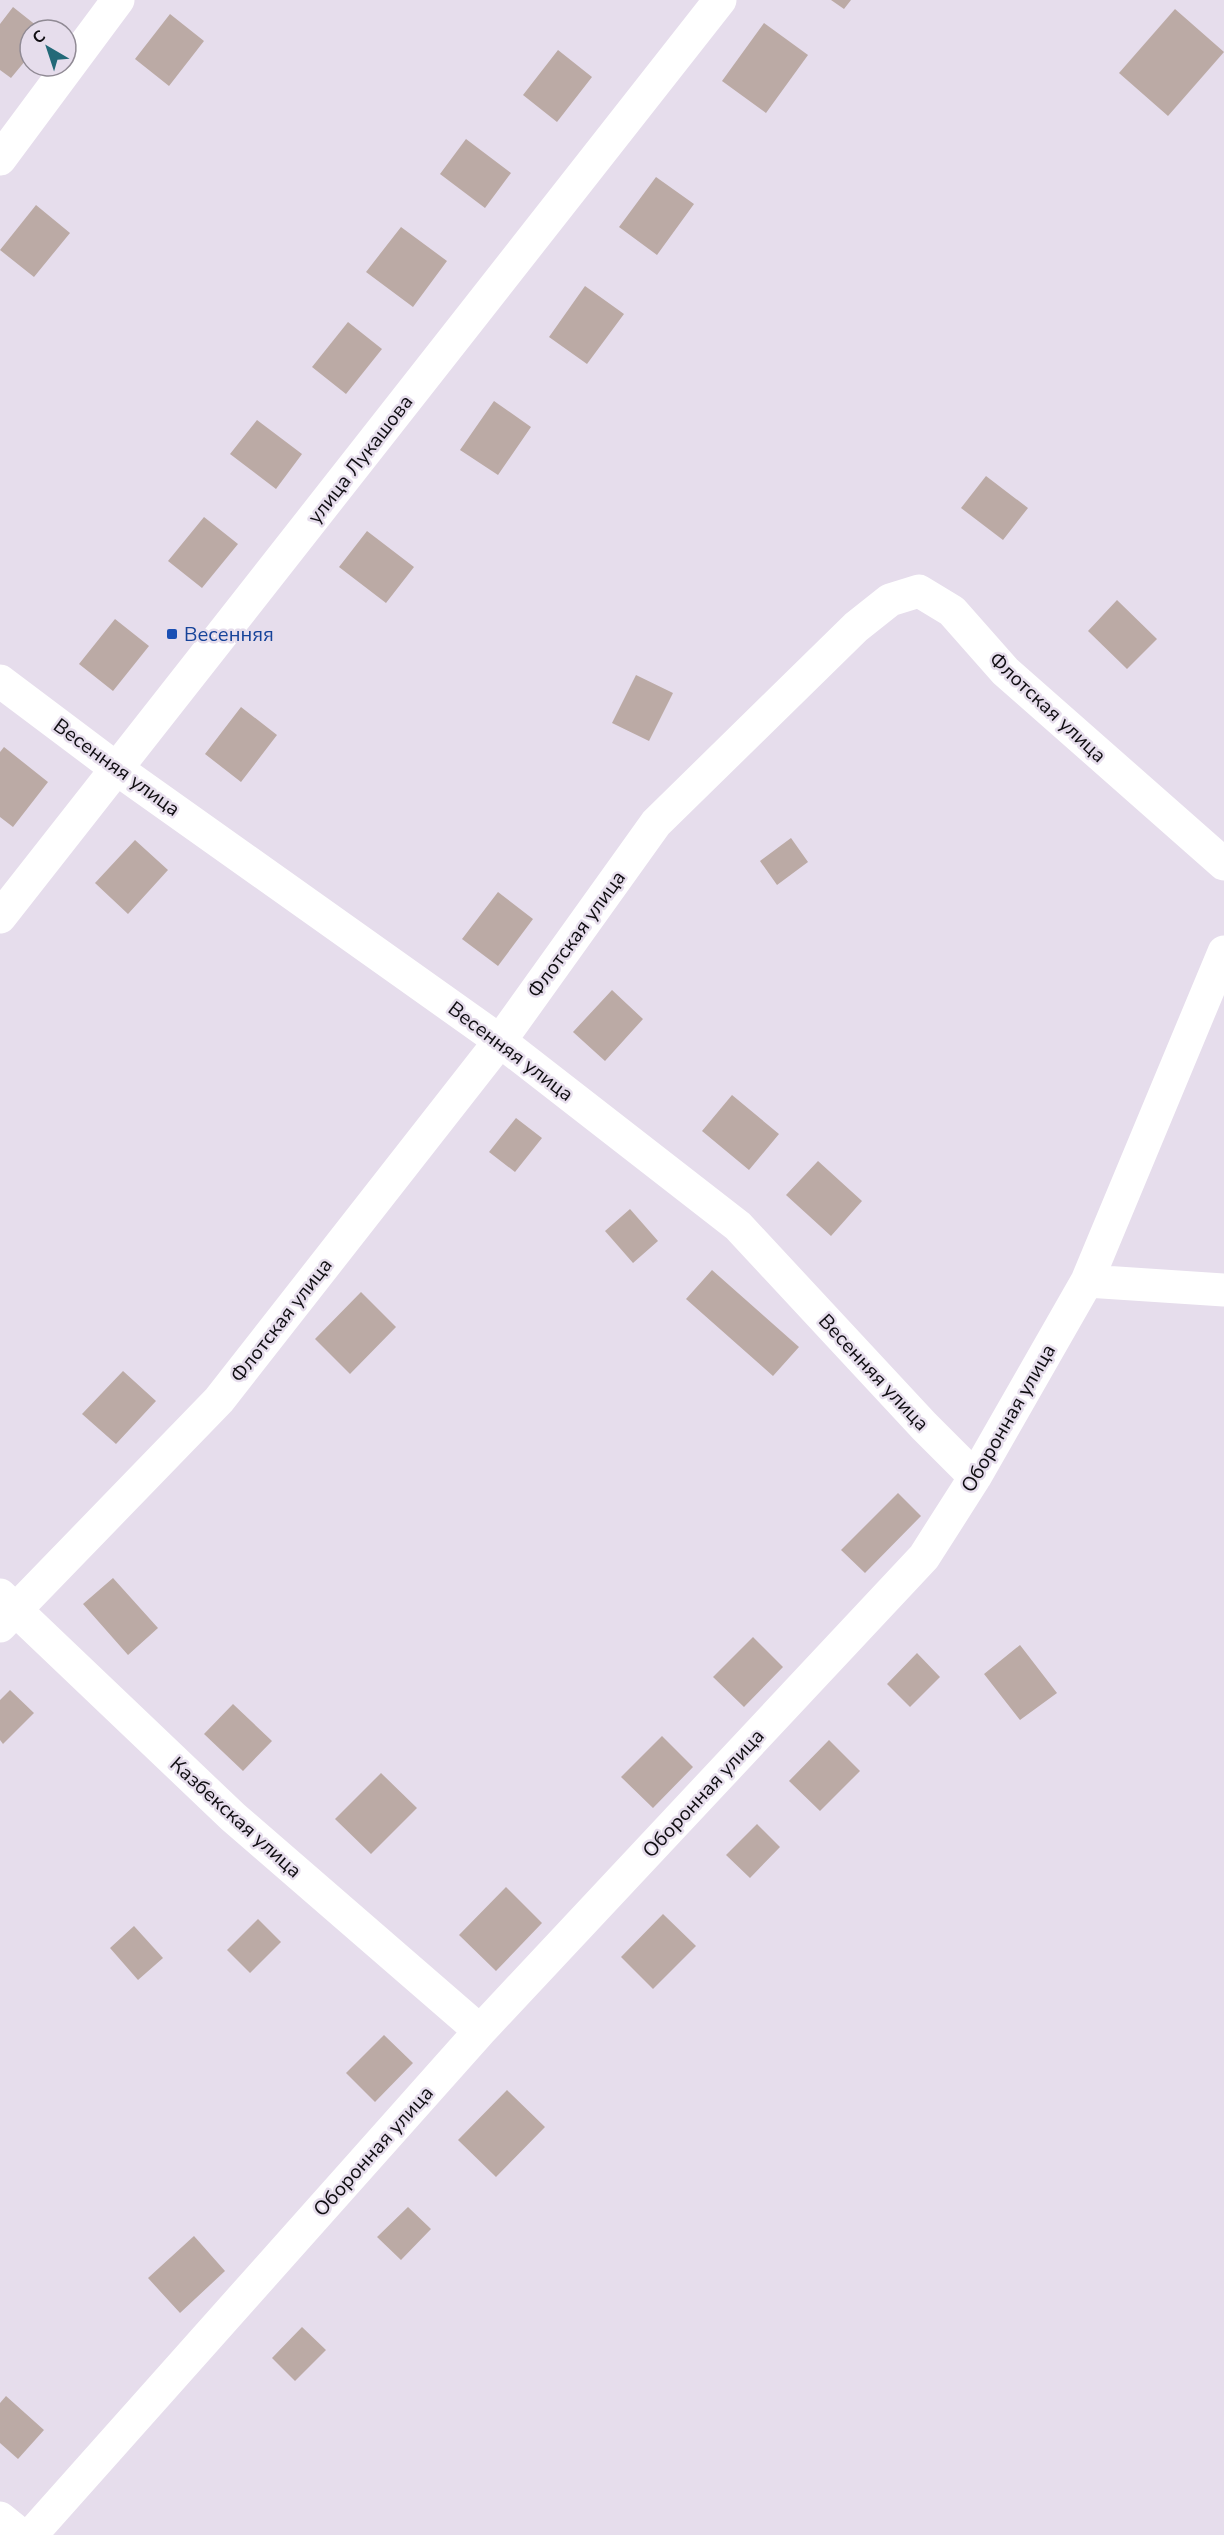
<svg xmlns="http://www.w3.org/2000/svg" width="1224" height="2535" viewBox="0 0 1224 2535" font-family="'Nunito Sans',sans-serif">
	<rect width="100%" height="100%" fill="#e6ddec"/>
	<path fill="#bbaaa5" d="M831,0H851L844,9Z
		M13,7L42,30H30V55L11,78L0,70V24Z
		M1175,9L1224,52L1168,116L1119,73Z
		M170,14L204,41L169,86L135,59Z
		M764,23L808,55L766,113L722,81Z
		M558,50L592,77L557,122L523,95Z
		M466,139L511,173L485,208L440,174Z
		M656,177L694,204L657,255L619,227Z
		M36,205L70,233L34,277L0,250Z
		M401,227L447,261L413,307L366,272Z
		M585,286L624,314L587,364L549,337Z
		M348,322L382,349L346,394L312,367Z
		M494,401L531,427L498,475L460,450Z
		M257,420L302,454L276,489L230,454Z
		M986,476L1028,508L1003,540L961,508Z
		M204,517L238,544L202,588L168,561Z
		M367,531L414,567L386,603L339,567Z
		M1117,600L1157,639L1127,669L1088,631Z
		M115,619L149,646L113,691L79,664Z
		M636,675L673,693L649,741L612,723Z
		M241,707L277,735L241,782L205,754Z
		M4,747L48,782L13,827L0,817V752Z
		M791,838L808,862L777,885L760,861Z
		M135,840L168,870L128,914L95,883Z
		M498,892L533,919L498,966L462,939Z
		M612,990L643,1019L605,1061L573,1032Z
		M732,1095L779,1134L749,1170L702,1131Z
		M516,1118L542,1138L515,1172L489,1152Z
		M818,1161L862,1201L831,1236L786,1195Z
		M630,1209L658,1241L633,1263L605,1231Z
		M712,1270L799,1347L773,1376L686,1299Z
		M361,1292L396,1327L350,1374L315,1339Z
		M123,1371L156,1401L116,1444L82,1414Z
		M898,1493L921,1516L865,1573L841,1550Z
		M113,1578L158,1628L128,1655L83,1604Z
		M753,1637L783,1667L744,1707L713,1677Z
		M1020,1645L1057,1693L1020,1720L984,1674Z
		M917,1653L940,1677L910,1707L887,1684Z
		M10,1690L34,1713L3,1744L0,1740V1700Z
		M233,1704L272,1741L243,1771L204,1734Z
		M662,1736L693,1767L653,1808L621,1777Z
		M829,1740L860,1771L820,1811L789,1781Z
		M381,1773L417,1808L371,1854L335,1819Z
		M757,1824L780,1847L750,1878L726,1855Z
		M506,1887L542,1923L496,1971L459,1935Z
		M663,1914L696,1946L653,1989L621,1957Z
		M258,1919L281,1942L250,1973L227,1950Z
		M134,1926L163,1958L138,1980L110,1948Z
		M384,2035L413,2063L375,2102L346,2073Z
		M507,2090L545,2127L496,2177L458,2140Z
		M408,2207L431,2229L401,2260L377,2237Z
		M194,2236L225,2271L180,2313L148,2278Z
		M302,2327L326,2350L295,2381L272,2358Z
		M6,2396L44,2430L18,2459L0,2443V2403Z"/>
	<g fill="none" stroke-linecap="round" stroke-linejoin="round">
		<path stroke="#fff" stroke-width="33" d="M0,159L118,0
			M0,681L117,769L500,1041L738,1226L924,1426L975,1477
			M0,917L720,0
			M1087,1281L1224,1290
			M0,1595L233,1817L480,2031
			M0,1626L219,1400L500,1041L656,823L856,627L890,600L919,591L952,611L1005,671L1224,864
			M0,2518L21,2535
			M31,2535L480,2031L924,1557L975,1477L1087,1281L1224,952"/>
	</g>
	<rect fill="#1a4fb4" stroke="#e6ddec" stroke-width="2" x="166" y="628" width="12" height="12" rx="3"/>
	<g text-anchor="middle" stroke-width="5" stroke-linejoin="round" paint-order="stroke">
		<g font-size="20" fill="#0f0d11" stroke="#e6ddec">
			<text transform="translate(360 459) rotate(-52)" y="7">улица Лукашова</text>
			<text transform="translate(1048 707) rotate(43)" y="7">Флотская улица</text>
			<text transform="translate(117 767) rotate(36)" y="7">Весенняя улица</text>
			<text transform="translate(576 934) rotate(-54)" y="7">Флотская улица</text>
			<text transform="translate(511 1051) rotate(37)" y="7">Весенняя улица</text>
			<text transform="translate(281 1320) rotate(-52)" y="7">Флотская улица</text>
			<text transform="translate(874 1372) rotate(47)" y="7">Весенняя улица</text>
			<text transform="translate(1008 1418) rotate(-60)" y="7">Оборонная улица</text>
			<text transform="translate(703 1793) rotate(-47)" y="7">Оборонная улица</text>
			<text transform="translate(236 1817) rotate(42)" y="7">Казбекская улица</text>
			<text transform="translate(373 2151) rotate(-48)" y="7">Оборонная улица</text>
		</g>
		<g font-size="20" fill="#164399" stroke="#e6ddec" text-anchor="start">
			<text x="184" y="641">Весенняя</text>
		</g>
	</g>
	<g transform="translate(48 48) rotate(321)"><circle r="28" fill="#e6ddec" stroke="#908a94" stroke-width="1.5"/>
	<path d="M0-4.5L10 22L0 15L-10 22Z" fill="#236978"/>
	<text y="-9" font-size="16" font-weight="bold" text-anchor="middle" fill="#0f0d11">С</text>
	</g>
</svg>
